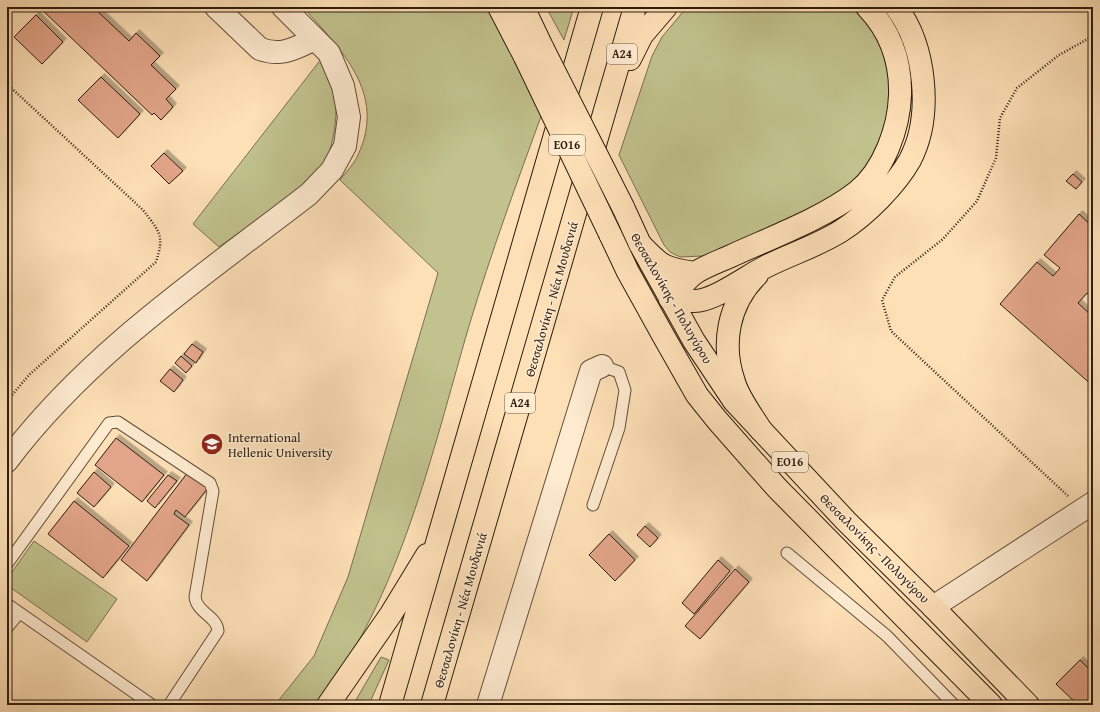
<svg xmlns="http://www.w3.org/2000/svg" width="1100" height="712" viewBox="0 0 1100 712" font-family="'Gentium Book Plus',serif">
	<defs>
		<filter id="shadow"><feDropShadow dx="3.5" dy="-3.5" stdDeviation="0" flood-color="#0004"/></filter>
	</defs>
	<rect width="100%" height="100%" fill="#fee0b7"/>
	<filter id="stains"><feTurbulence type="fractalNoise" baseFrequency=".005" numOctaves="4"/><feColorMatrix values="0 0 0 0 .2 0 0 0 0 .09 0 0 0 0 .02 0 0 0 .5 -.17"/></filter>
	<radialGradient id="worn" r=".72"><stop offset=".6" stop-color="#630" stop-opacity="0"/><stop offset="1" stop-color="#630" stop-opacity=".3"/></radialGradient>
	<path fill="#c1c28d" stroke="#78704e" d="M303,7H493L543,111C517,182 491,253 469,326C431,456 401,595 317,705H275L314,656L348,577L438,273L340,180C346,172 354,164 358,155C387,93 341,50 303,7Z
		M546,7H574L564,40Z
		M687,7H863L893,53L889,143L837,198L716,252L703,256L680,257L670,252L664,245L619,155L652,56L662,37Z
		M322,58C327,75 336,94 336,111C336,125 332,150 325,161C303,192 250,224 219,247L193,224Z
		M34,541L117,599L87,642L7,585V579Z
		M381,657L389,660L370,702L368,705H353Z"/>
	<path fill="#e2a589" stroke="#2e1d0e" filter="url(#shadow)" d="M39,7H93L129,41L136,33L160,56L151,65L176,89L166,99L173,107L161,120L154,113L152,115Z
		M36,15L63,42L42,64L14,37Z
		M101,77L140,114L118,138L78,100Z
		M164,153L183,171L169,184L151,166Z
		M1073,174L1082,182L1076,189L1066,181Z
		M1079,214L1093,227V298L1087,293L1078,303L1093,317V386L1000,304L1037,262L1053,276L1060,268L1044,255Z
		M192,344L203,352L196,363L184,354Z
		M181,356L192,366L186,373L175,363Z
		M170,369L183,380L174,392L160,381Z
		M116,438L164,475L142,502L95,465Z
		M94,472L111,487L94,507L77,493Z
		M188,472L208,488L185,517L176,510L174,514L189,525L147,581L121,560Z
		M168,475L177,481L155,508L147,501Z
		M74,501L129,546L103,578L48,534Z
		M645,526L658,538L650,547L637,535Z
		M609,534L635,560L615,581L589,555Z
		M718,560L730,571L694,614L682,603Z
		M735,569L749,582L700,639L685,626Z
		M1080,660L1093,673V705H1078L1056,684Z"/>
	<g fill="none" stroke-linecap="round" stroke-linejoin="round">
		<g stroke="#624e38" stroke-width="13">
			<path id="service" d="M593,505L619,428L625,390L619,372L602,366
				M787,553L887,636L954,705
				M7,564L109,423L118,422L210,483L213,491L195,597C197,613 217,616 218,631L169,705
				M7,604L152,705
				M7,628L19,613"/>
		</g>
		<g stroke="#624e38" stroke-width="24">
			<path id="minor" d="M216,7L260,49C283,57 295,48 315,39
				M933,607L1093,503
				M488,705L591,371L602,366"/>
		</g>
		<g stroke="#624e38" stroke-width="24">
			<path id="tertiary" d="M7,461C88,353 203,276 309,194L332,170L345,146L349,117L343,86L329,53L283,7"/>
		</g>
		<g stroke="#2e1d0e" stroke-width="24">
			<path id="primary" d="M499,7L525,57
				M523,7L543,49
				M623,207L640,244L694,341L734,401L846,521L933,607L1028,705
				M610,234L628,272L664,337L697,395L717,420L777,488L991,705"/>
		</g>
		<g stroke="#2e1d0e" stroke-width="24">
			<path id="trunk" d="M630,59L642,35L666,7
				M640,244C661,266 664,269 695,273
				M757,275C728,304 721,344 734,382C739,399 752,415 761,430
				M670,299C678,300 686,301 694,301C715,301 748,275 767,266C791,254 819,245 841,231C866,215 896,185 910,160C933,116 926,46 896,7
				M670,299C678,291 686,279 695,273C706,266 720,261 731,256C770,238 824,218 857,192C884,170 899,128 900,95C901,61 890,31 867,7
				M328,705L391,614L427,555
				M390,705L592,7
				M432,705L635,7"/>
		</g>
		<path stroke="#2e1d0e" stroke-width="2.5" stroke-dasharray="1 2" stroke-linecap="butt" d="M7,84L143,210C159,231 165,235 156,262L29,375L7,401
			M1068,496L891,331L882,300L895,277L943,239L977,201L996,158L1000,118L1017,88L1059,55L1093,36"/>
		<use href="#service" stroke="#feebd0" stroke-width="11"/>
		<use href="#minor" stroke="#feebd0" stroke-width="22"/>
		<use href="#tertiary" stroke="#feebd0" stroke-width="22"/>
		<use href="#primary" stroke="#fee0b7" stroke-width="22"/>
		<use href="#trunk" stroke="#fee0b7" stroke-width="22"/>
		<g stroke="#2e1d0e" stroke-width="24" stroke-linecap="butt">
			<path id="primary-bridge" d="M543,49L623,207
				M525,57L610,234"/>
		</g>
		<use href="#primary-bridge" stroke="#fee0b7" stroke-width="22"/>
	</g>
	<defs>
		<g id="university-disc" transform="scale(1.15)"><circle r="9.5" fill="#8f2418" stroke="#feebd0"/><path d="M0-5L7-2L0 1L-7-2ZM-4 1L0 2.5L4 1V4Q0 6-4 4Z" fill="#fff"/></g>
	</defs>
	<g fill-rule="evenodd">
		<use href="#university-disc" x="212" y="444"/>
	</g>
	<g text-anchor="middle" stroke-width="3" stroke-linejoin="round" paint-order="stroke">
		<g fill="#feebd0" stroke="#6c5b48" stroke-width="1">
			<rect x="607" y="44" width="30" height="20" rx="3"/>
			<rect x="549" y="135" width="36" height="20" rx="3"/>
			<rect x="505" y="393" width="30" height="20" rx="3"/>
			<rect x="772" y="452" width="36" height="20" rx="3"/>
		</g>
		<g font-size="12" font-weight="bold" fill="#2e1d0e">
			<text x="622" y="58">Α24</text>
			<text x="567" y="149">ΕΟ16</text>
			<text x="520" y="407">Α24</text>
			<text x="790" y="466">ΕΟ16</text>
		</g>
		<g font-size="13" fill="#2e1d0e" stroke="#feebd0">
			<text transform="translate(672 298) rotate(60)" y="5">Θεσσαλονίκης - Πολυγύρου</text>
			<text transform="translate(551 299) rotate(-74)" y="5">Θεσσαλονίκη - Νέα Μουδανιά</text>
			<text transform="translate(875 548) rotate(45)" y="5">Θεσσαλονίκης - Πολυγύρου</text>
			<text transform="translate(460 610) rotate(-74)" y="5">Θεσσαλονίκη - Νέα Μουδανιά</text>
		</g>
		<g font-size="13" fill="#2e1d0e" stroke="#feebd0" text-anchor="start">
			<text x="228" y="442">International<tspan x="228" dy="15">Hellenic University</tspan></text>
		</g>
	</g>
	<rect width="1100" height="712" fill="none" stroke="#fee0b7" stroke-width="24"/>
	<rect x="8" y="8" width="1084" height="696" fill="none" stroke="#2e1d0e" stroke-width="2"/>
	<rect x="12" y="12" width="1076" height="688" fill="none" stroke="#2e1d0e"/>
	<rect width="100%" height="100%" filter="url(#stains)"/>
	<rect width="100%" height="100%" fill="url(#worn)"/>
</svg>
